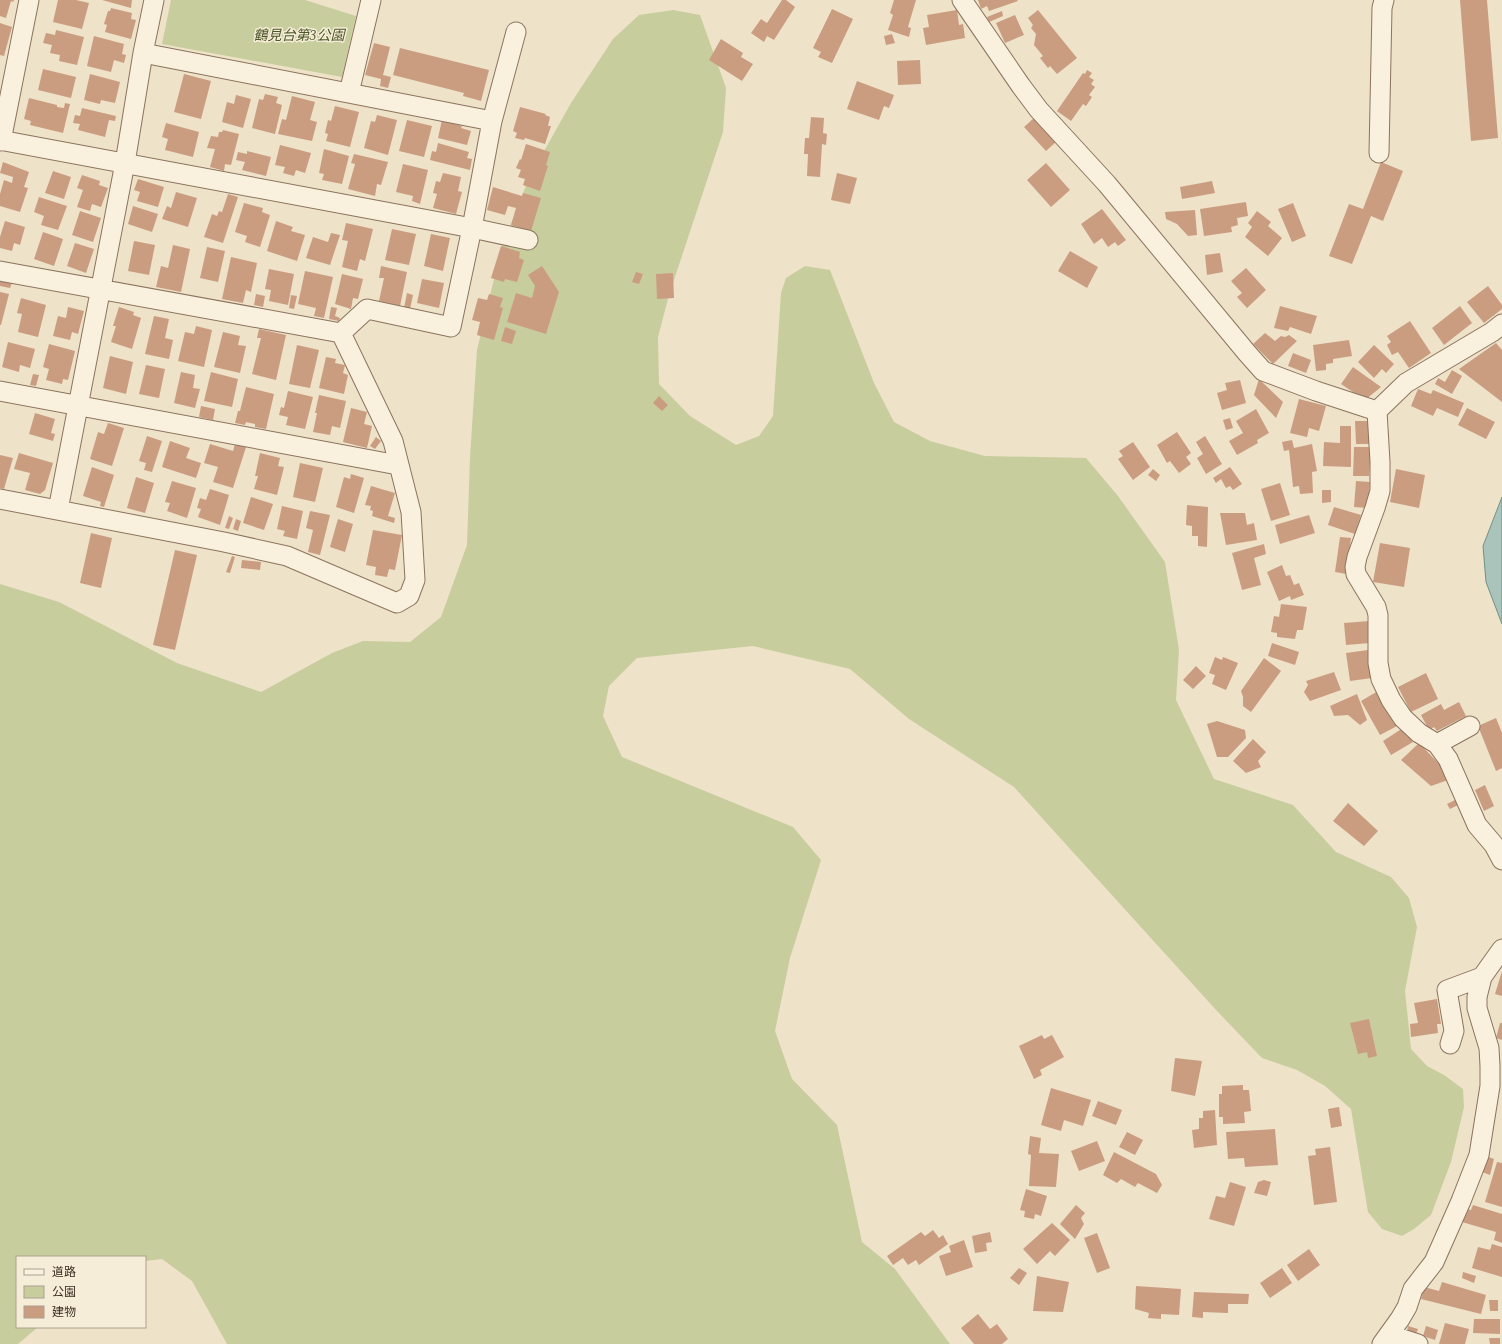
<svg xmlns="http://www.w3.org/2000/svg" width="1502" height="1344" viewBox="0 0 1502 1344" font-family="Spectral,'Noto Sans JP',serif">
	<rect width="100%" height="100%" fill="#eee2c9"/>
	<path fill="#c8cd9d" d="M171,0H305L356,16L342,77L162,44Z
		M673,10L700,15L726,88L723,132L669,295L658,337L659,384L690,416L736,445L759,436L773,416L781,293L786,278L805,266L830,270L874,383L894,422L930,441L985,456L1086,458L1118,496L1165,562L1179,650L1176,700L1214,779L1293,805L1336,852L1391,877L1409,898L1417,927L1405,991L1411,1049L1427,1066L1444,1075L1463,1089L1464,1107L1451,1162L1431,1215L1414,1229L1402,1236L1382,1229L1368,1212L1351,1109L1325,1086L1297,1070L1262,1058L1217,1011L1014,787L909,719L850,669L753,646L637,658L609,686L603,716L622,757L793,827L821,860L790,958L775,1031L792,1079L837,1125L862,1242L895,1269L950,1344H227L192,1281L162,1259L145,1261V1257H17V1327H38L18,1344H0V584L59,602L177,663L261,692L332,653L363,641L410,642L441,617L467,545L470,457L477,350L501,250L529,178L571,103L613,39L639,15Z"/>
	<path fill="#aac3bb" stroke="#709188" d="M1502,497V624L1486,582L1483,546Z"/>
	<path fill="#cb9d80" d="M0,0H14L13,2L11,1L6,18L0,16Z
		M58,0H76L89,3L82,29L53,22Z
		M102,0H132L131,8Z
		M782,0H786L795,7L774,40L767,36L764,42L751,33L761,19L767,23Z
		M894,0H916L908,27L911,28L909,37L888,30L893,15L890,13Z
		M978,0H1017L1018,1L989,11L987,6L981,9Z
		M1460,0H1487L1498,138L1471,141Z
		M111,8L132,13L131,19L136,20L131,39L105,32L107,25L104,24L108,11H110Z
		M832,9L853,19L832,63L818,57L821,52L813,48Z
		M957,10L959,25L963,24L965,38L926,45L923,28L929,27L927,15Z
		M1038,10L1077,58L1057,74L1050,66L1048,68L1040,58L1043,56L1034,45L1036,34L1031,28L1033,25L1028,18Z
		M1002,11L1003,16L989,22L987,17Z
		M1015,15L1024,35L1005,43L996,23Z
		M0,23L12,27L4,56L0,55Z
		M56,30L84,37L77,65L59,61L60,55L50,53L52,45L43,43L46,33L55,35Z
		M892,34L895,43L886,45L884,36Z
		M94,36L124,44L122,54L126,55L124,63L114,60L111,72L87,66Z
		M721,39L743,53L741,57L753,64L742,81L709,60Z
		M374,43L390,47L383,75L391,77L388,88L380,86L381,79L365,75Z
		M400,48L489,70L481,101L463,96L464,93L393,75Z
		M920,60L921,84L898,85L897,61Z
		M43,69L76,77L71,98L38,90Z
		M1087,70L1092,73L1089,77L1094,80L1091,84L1095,87L1089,95L1092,97L1086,106L1083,104L1071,121L1057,111L1083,73L1085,74Z
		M90,74L120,82L115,103L101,100L100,104L84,100Z
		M184,74L211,81L201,119L174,112Z
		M857,81L894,95L889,108L884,106L879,120L847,109Z
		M265,94L278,97L276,103L282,105L275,134L252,128L259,99L263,100Z
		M236,95L251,99L243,128L222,122L227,102L234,104Z
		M292,96L315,102L310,120L317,122L312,141L278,134L282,119L286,120Z
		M29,98L57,105V107L64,108L65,103L70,104L63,133L30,125L31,121L24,119Z
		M335,106L359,112L350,147L326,141L328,134L325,133L328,120L331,121Z
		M520,107L546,114L545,115L550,117L548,126H551L545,144L525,138L524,140L515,138L517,133L513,131Z
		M82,108L116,116L115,121L109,120L105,137L78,130L80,124L73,123L75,115L80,116Z
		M377,115L397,120L388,155L364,148L371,121L375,122Z
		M811,117L824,118L823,133L827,134L826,145L822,144L820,177L807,176L808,154H804L805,138H809Z
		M1034,118L1056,142L1046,151L1024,127Z
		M407,120L432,126L424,157L399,151Z
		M442,120L462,126L461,128L471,131L467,145L438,138Z
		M166,123L199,132L193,157L165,150L168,139L162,137Z
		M223,130L239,134L231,165L225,164L224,171L210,167L215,149L207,148L211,136L218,137L219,132H222Z
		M438,143L469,152L467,158L472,159L470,170L430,160L432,151L436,152Z
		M526,144L550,152L546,165L548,166L540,191L523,185L525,179L518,177L521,170L516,168L520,159L521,160Z
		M280,145L311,153L305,173L296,170L294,176L283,173L285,167L275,165Z
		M324,149L349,156L342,184L322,180L324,174L319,173Z
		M247,151L271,157L266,176L242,170L245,162L236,160L238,152L247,154Z
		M354,154L388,162L381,185L377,184L375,196L348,189L355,164L351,163Z
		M3,162L29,172L24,187L28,188L20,212L0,206V194L4,180L12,183L13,177L0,173Z
		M1381,162L1403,171L1383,221L1371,216L1352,264L1329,256L1349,204L1363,209Z
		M1046,163L1070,190L1051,207L1027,180Z
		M403,164L428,170L420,204L412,201L413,196L396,192Z
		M53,171L71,177L64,199L45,193Z
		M443,173L461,177L458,191L462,192L456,214L433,208L437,194L433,193L436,181L440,182Z
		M837,173L857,178L850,204L831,200Z
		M82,175L100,181L99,185L108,188L101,207L92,204L90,211L77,207L83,190L77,188Z
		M138,179L164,187L158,207L137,201L140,192L134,190Z
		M1212,181L1215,193L1182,199L1180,187Z
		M493,187L522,196L523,193L541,198L531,231L511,225L516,208L508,206L505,215L487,210Z
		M176,192L197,198L188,227L162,219L167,206L171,208Z
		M228,194L238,197L223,243L204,237L212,214L217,216L219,211L222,212Z
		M39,197L67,206L58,230L41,225L44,216L34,212Z
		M1246,202L1248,216L1237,218L1238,225L1231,227L1232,232L1204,236L1200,209Z
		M244,203L263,208L262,212L270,215L260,247L245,242L247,236L235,232Z
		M1293,203L1306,236L1292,242L1278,209Z
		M133,206L158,214L152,232L128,224Z
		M1102,209L1126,240L1118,246L1115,242L1108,247L1102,238L1094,244L1081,224Z
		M1195,210L1197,235L1188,236L1177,224L1166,219L1165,212Z
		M80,211L101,218L93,242L72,235Z
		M1257,211L1271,222L1268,226L1282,238L1268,256L1245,237L1252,227L1248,223Z
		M5,221L25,227L20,245L14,243L12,251L0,248V237Z
		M276,221L293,227L291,231L305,235L297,261L267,251Z
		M346,223L373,229L365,261L360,259L357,271L342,267L348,241L342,240Z
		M392,229L416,234L409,265L385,260Z
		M43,232L63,239L54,266L34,259Z
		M331,233L340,235L330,265L306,258L313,237L328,242Z
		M431,234L450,238L443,271L424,266Z
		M134,241L155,245L149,275L128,271Z
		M75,243L94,249L86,273L67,266Z
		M173,245L190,249L181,292L156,287L161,266L168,268Z
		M501,246L520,252L519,258L524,260L517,282L505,279L504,282L491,278Z
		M207,247L225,251L218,282L200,278Z
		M1070,251L1098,267L1087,288L1058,271Z
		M1220,253L1223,272L1207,275L1205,255Z
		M231,257L257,263L251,292L246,290L243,303L222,299Z
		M381,266L407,272L400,306L379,301L384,278H379Z
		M542,266L559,292L546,334L507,322L516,293L532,298L535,286L528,275Z
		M1246,268L1266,290L1247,308L1237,297L1242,293L1231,281Z
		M269,269L294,274L288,305L269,301L271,290L265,289Z
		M305,271L333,277L324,318L314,316L316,308L298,304Z
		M636,272L643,274L639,284L632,282Z
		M673,273L674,298L657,299L656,274Z
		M342,274L363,279L358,299L353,298L351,309L335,304Z
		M0,279L12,283L10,288L0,286Z
		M422,279L444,283L439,308L417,303Z
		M1488,286L1502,305V309L1484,323L1467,302Z
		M0,292L9,294L1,325H0Z
		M407,293L413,295L410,309L404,308Z
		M256,294L265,296L263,307L254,305Z
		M489,294L503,298L500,307L503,308L494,340L477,335L480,322L472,320L478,298L487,300Z
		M291,295L297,296L294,309L289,308Z
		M21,298L46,305L38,337L18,332L22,314L17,313Z
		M1280,306L1317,316L1311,334L1290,327L1288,331L1274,328Z
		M1460,306L1472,323L1444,345L1432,328Z
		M68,307L84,311L78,334L72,332L70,340L53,336L58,316L66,318Z
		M119,307L134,312L133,315L141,318L132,349L111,342L116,326H113Z
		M331,307L337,308L335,316L340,318L339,321L329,319Z
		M154,316L169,319L165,338L173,340L169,359L145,354Z
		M1410,321L1431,353L1409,368L1398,352L1392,355L1387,345L1391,342L1387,336Z
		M196,326L212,330L204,367L178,361L185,332L194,334Z
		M505,327L516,331L512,344L501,341Z
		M259,329L286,335L276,380L252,374L261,338H257Z
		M223,332L240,336L238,345L246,346L240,373L214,367Z
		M1265,333L1275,341L1281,336L1285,337L1289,335L1297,341L1273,364L1253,344Z
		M1349,340L1352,356L1333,359V363L1326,364V370L1316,371L1313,345Z
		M8,342L35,349L30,368L20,365L19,372L2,367Z
		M1496,343L1502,350V402L1459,369Z
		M49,344L75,351L68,380L63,379L62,384L46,380L49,369L43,367Z
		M297,345L319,350L310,388L289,384Z
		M1374,345L1394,364L1386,373L1382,369L1374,378L1358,362Z
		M1293,353L1311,360L1306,373L1288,366Z
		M110,356L133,362L126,394L103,388Z
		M326,357L336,359L335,363L345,365L343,373L348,375L344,394L319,388Z
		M146,365L165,369L159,398L139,394Z
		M1353,367L1381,387L1365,400L1341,384Z
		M1452,370L1462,376L1452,394L1435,384L1438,378L1445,382Z
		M181,372L195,375L193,388L200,389L195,408L174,403Z
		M211,372L238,379L232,407L204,401Z
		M33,374L39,375L36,386L30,385Z
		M1259,379L1283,402L1276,418L1254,395Z
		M1240,380L1246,403L1222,410L1217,393L1227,390L1225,383Z
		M246,387L274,394L266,429L255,427V424L246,422L245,425L235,423L238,411H240Z
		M1418,389L1431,394L1433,390L1464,403L1458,417L1437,408L1433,416L1411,406Z
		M288,391L313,397L305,429L286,425L288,417L279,415L281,407L284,408Z
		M319,395L346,401L340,428L332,426L330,435L313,432L317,413H315Z
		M659,396L668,405L662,411L653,403Z
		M1299,399L1326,406L1319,431L1309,428L1307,437L1290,433Z
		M201,406L215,409L213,420L199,417Z
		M351,408L367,412L364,424L372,426L367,448L343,442Z
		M1467,408L1495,422L1486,439L1458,425Z
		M1256,409L1269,433L1257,440L1258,443L1237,455L1229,441L1243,433L1236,421Z
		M35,413L55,419L51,433L55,434L53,441L29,434Z
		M1230,418L1233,428L1226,430L1223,420Z
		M1355,421H1370V444H1356Z
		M108,423L124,428L112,466L90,459L98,432L104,434Z
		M1340,426H1351V467L1323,466L1324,442L1340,443Z
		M1177,432L1191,453L1186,457L1191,464L1179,473L1170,461L1167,463L1157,445Z
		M147,436L162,441L152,472L144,470L146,463L139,461Z
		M1205,436L1222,464L1206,474L1197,458L1203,454L1196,442Z
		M376,437L381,441L375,449L370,446Z
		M1292,440L1294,448L1312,444L1317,471L1312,472L1313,493L1300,494L1299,486L1293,487L1289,450L1284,451L1282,442Z
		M170,441L190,448L186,458L201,463L196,478L162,467Z
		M1133,442L1150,467L1133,480L1118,459L1123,456L1119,451Z
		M210,444L233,451L235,444L246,447L233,488L213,482L218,467L204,463Z
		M1354,447H1371L1369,476H1353Z
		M19,453L53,463L45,490L40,494L25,490L30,473L14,469Z
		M260,453L280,458L278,466L284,467L277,495L254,489L258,476H255Z
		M0,455L13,458L4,489L0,488Z
		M300,463L323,468L315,502L293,497Z
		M92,467L114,475L104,507L100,506L101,502L83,496Z
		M1230,467L1242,484L1233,490L1230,486L1226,488L1221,479L1216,483L1213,478Z
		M1153,469L1160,475L1156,481L1148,475Z
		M1396,469L1425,475L1419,508L1390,502Z
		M351,474L364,478L354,513L336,507L344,477L350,479Z
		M136,477L154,483L145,513L127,508Z
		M172,481L196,488L187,518L167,511L170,503L165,502Z
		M1356,481L1370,482L1368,508L1354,507Z
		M1280,483L1290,515L1271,521L1261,489Z
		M371,486L395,493L388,516L395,518L394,523L372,516L373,511L370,510L371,506L365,505Z
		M210,489L229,495L220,525L198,517L201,509L197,508L200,498L206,500Z
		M1322,490H1331V502L1322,503Z
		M251,497L273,504L264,530L243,523Z
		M1187,505L1208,507L1207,547L1198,546V536H1192V526L1186,525Z
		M282,506L303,511L297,539L283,536L285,531L277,529Z
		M1334,507L1361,515L1355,534L1328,525Z
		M310,511L330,515L320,555L308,552L313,530L306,528Z
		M1220,513H1245L1247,525L1254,523L1257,540L1226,545Z
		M1309,515L1315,533L1280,544L1275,525Z
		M229,516L233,518L229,529L225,528Z
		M236,519L241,521L238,531L233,529Z
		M338,519L353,524L345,552L330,547Z
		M373,530L402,535L395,570L389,569L387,577L375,575L376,567L366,565Z
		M91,533L112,538L101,588L80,583Z
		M1340,537L1351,538L1346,574L1335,572Z
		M1380,543L1410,548L1404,587L1373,582Z
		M1264,544L1266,554L1254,558L1261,585L1242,590L1232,553Z
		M175,550L197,555L175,650L153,645Z
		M232,556L235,557L230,573L226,572Z
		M242,560L261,562L260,570L241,568Z
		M1282,565L1286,576L1290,575L1294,585L1299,583L1304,595L1291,600L1290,596L1279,601L1267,572Z
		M1281,604L1307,607L1303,630H1297L1295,639L1277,637V633L1271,632L1274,616L1279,617Z
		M1369,621L1370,643L1346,645L1344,623Z
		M1272,643L1299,652L1295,665L1268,656Z
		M1368,650L1372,678L1350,681L1346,653Z
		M1215,657L1222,660L1223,657L1238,663L1226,690L1212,684L1215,675L1209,673Z
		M1264,658L1281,671L1251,712L1243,706V697L1241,691Z
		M1196,666L1206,676L1193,689L1183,680Z
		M1334,672L1341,690L1310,701L1304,692L1308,685L1306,681Z
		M1426,673L1438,699L1411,712L1398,687Z
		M1378,691L1397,726L1380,735L1361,701Z
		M1357,694L1367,720L1360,725L1348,715L1334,716L1330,706Z
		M1459,702L1466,716L1437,731L1434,727L1429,730L1421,715L1441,704L1444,710Z
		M1496,718L1502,733V768L1496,771L1478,726Z
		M1217,721L1245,730L1246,738L1228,757H1217L1207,724Z
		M1403,728L1413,742L1391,755L1383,741Z
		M1253,739L1266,752L1258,761L1261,767L1246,773L1233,761Z
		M1419,743L1443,768L1448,780L1431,786L1401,760Z
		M1485,785L1494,806L1484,811L1475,790Z
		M1455,800L1458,805L1450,809L1447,804Z
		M1348,803L1378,831L1364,846L1333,821Z
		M1502,971V996L1495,994Z
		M1437,999L1441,1024H1437L1438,1033L1411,1037L1410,1024L1418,1023L1414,1003Z
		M1369,1019L1377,1056L1368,1058L1367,1052L1358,1054L1350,1023Z
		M1500,1023H1502V1040L1496,1038Z
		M1042,1035L1044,1039L1052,1035L1064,1057L1040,1070L1042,1075L1034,1079L1019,1046Z
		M1175,1058L1202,1061L1195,1096L1171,1091Z
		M1243,1085V1090H1249L1251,1111L1244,1112L1245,1123L1223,1124V1117H1219V1094H1222V1086Z
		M1051,1088L1091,1100L1083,1126L1064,1120L1061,1131L1041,1125Z
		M1098,1101L1122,1110L1116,1125L1092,1116Z
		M1339,1107L1342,1126L1331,1128L1328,1109Z
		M1215,1110L1217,1145L1194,1148L1192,1130L1199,1129V1118H1203V1111Z
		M1275,1129L1278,1165L1245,1167L1244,1158L1228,1159L1226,1132Z
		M1127,1132L1143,1140L1135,1155L1119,1147Z
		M1030,1136L1041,1138L1039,1153L1059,1154L1056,1187L1029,1186L1031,1155L1028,1154Z
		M1097,1141L1105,1161L1079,1171L1071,1151Z
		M1330,1147L1337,1202L1314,1205L1308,1156L1316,1155L1315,1149Z
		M1114,1152L1156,1174L1162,1185L1157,1193L1138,1183L1135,1187L1121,1179L1117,1183L1103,1175Z
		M1486,1156L1494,1159L1490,1175L1482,1172Z
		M1497,1162L1502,1163V1207L1485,1202Z
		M1264,1180L1271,1182L1267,1196L1254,1193L1258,1182Z
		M1230,1182L1246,1187L1234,1226L1209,1219L1216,1196L1225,1198Z
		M1026,1189L1047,1196L1041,1216L1035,1214L1034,1219L1024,1217L1025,1211L1020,1210Z
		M1076,1205L1085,1213L1081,1218L1084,1224L1075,1239L1060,1224Z
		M1473,1205L1502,1214V1243L1494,1240L1496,1232L1462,1222L1466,1209L1471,1210Z
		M1052,1223L1070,1240L1055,1256L1050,1251L1037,1264L1023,1249Z
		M933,1230L939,1238L943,1235L948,1244L919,1265L916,1260L908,1265L903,1258L893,1265L887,1256L921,1232L925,1236Z
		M990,1232L992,1242L986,1243L987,1251L975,1253L972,1236Z
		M1097,1233L1110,1268L1097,1273L1084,1238Z
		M964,1240L973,1267L946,1276L939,1256L951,1252L949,1246Z
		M1492,1244L1502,1247V1277L1472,1268L1478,1247L1490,1250Z
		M1309,1249L1320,1265L1298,1281L1287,1265Z
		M1019,1268L1027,1273L1019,1285L1010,1278Z
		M1282,1268L1292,1283L1270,1298L1260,1283Z
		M1463,1272L1476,1276L1474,1283L1462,1278Z
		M1037,1276L1069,1282L1063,1312L1033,1311Z
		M1442,1282L1486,1295L1481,1314L1421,1299L1424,1287L1439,1291Z
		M1136,1286L1181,1289L1179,1315L1161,1314V1319L1148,1318L1149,1313L1135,1309Z
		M1194,1292L1249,1294L1248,1304H1228V1313L1203,1312V1318L1192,1317Z
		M1489,1300H1498V1311H1490Z
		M978,1314L990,1329L997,1324L1008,1339L1002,1344H974L961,1328Z
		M1474,1319H1500V1334L1473,1333Z
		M1445,1323L1469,1329L1465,1344H1439Z
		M1408,1326L1418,1329L1416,1334L1407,1331Z
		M1426,1326L1438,1330L1435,1340L1423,1336Z
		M1489,1338H1500V1344H1490Z"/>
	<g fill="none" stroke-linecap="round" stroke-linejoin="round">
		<g stroke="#8b745e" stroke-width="21">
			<path id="minor" d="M962,0L1021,86L1039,110L1107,184L1247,353L1263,371L1316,391L1377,411
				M143,53L492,121L472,228L451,327L367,309L341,333
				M349,93L371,0
				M492,121L516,32
				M0,140L472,228L528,240
				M1,141L29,0
				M1379,153L1382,8L1384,0
				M0,271L341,333
				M1502,324L1492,332L1406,383L1377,411L1380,462V491L1375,508L1357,557L1355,567L1356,574L1376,607L1378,615V663L1381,679L1391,700L1403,718L1419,733L1437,744L1448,759L1477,825L1494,845L1502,860
				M0,391L398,465
				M0,499L224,542L287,556L397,603L409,596L415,580L411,512L393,441L341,333
				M58,510L125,163L143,53L154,0
				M1437,744L1470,726
				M1450,1044L1454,1031L1447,990L1482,977
				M1390,1335L1418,1344
				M1382,1344L1400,1319L1407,1307L1413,1289L1434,1262L1461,1201L1479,1155L1490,1086V1066L1489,1048L1477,1008V997L1482,977L1502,949"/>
		</g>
		<use href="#minor" stroke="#f9f0dd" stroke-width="19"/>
	</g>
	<g text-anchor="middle" stroke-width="3" stroke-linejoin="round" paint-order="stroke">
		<g font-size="14" font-style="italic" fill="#4d5728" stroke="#f6edd9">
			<text x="299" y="40">鶴見台第3公園</text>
		</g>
	</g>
	<rect x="16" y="1256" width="130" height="72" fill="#f6edd9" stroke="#aba08f"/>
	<rect x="24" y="1269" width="20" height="6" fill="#f9f0dd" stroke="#aba08f"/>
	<text x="52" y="1276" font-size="12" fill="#3b2d21">道路</text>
	<rect x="24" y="1286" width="20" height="12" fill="#c8cd9d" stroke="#aba08f"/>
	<text x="52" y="1296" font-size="12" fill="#3b2d21">公園</text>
	<rect x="24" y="1306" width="20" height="12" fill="#cb9d80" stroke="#aba08f"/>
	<text x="52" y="1316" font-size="12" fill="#3b2d21">建物</text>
</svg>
